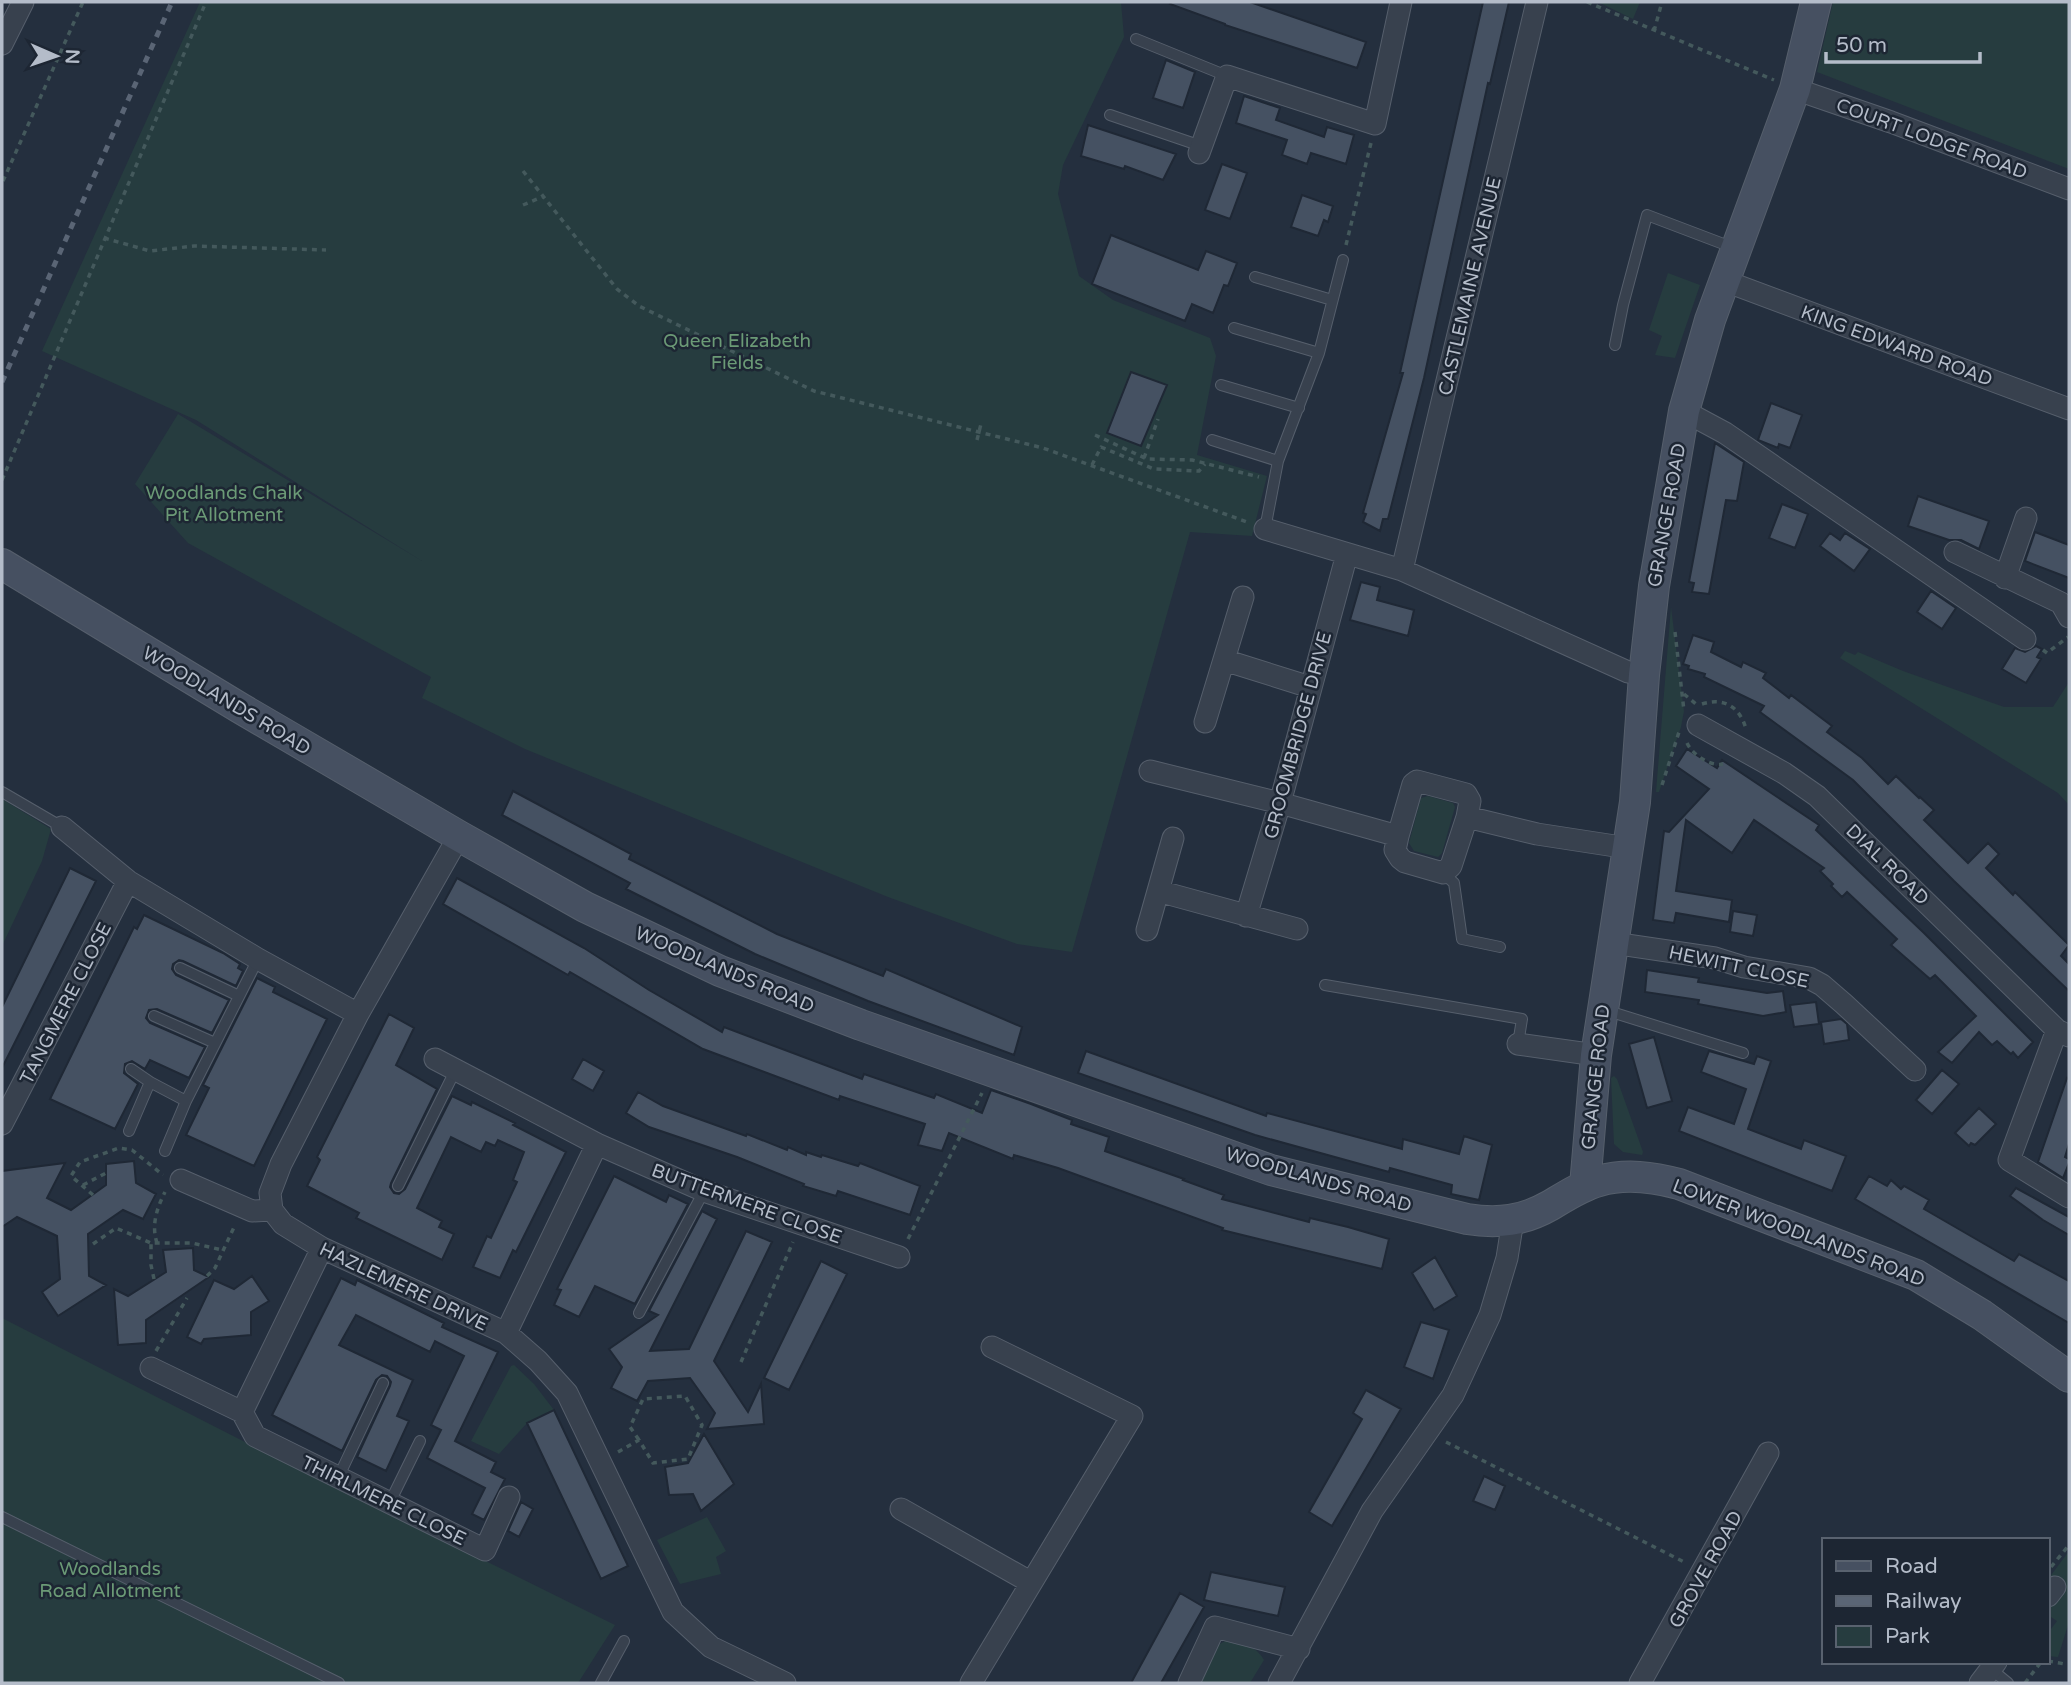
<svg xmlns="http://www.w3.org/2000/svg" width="2071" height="1685" viewBox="0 0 2071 1685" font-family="'Varela Round',sans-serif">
	<rect width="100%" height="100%" fill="#242f3e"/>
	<path fill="#263c3f" d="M200,2H1121L1124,37L1063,165L1058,194L1079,276L1113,300L1210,338L1216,356L1197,455L1267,476L1252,536L1190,532L1072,952L1017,944L888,897L525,749L422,698L431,677L188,543L135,484L178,414L422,561L196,420L42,351Z
		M1598,2H1640L1633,19Z
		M1833,2H2069V169L1817,72Z
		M1668,273L1700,285L1675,358L1655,355L1662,336L1649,330Z
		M1671,607L1684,711L1681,727L1659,792H1656Z
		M1845,651L1855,655L1858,652L1903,671L2004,707H2053L2069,682V805L2058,793L1840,658Z
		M1428,796L1453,803L1455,807L1442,853L1438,857L1414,851L1409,843L1421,798Z
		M2,799L51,829L42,861L2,946Z
		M1614,1076L1617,1079L1643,1152L1642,1155L1623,1152L1614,1144L1611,1078Z
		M2,1318L239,1439L615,1625L578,1683H2Z
		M514,1365L534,1384L554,1410L527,1423L499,1454L471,1441L511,1366Z
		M707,1517L726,1551L716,1557L721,1574L680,1584L657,1540Z
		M2069,1551V1622L2058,1657L2048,1656V1633L2057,1621L2048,1615V1611L2065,1591L2049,1578Z
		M1227,1640C1242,1644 1256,1645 1264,1660L1250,1683H1198L1218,1645Z"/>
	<path fill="#455162" stroke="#1f2835" stroke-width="2" d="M1171,2H1250L1366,42L1357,68L1225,25V24L1170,4Z
		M1483,2H1509L1490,84L1488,83L1424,378L1388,519H1383L1380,531L1363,522L1366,514L1363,513L1403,373H1400Z
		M1166,60L1195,72L1183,108L1153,98Z
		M1244,96L1280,108L1276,120L1324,137L1327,127L1354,135L1346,164L1311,153L1307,164L1282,155L1287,140L1236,123Z
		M1088,125L1176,154L1163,180L1125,166L1124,169L1081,156Z
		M1222,164L1247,173L1230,219L1205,210Z
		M1302,195L1333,206L1328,222L1324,220L1318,236L1291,227Z
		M1111,235L1198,270L1206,251L1237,263L1228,286L1224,285L1213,313L1192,304L1185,321L1092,284Z
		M1131,372L1167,385L1141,446L1107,433Z
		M1771,403L1802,415L1790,448L1779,444L1778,448L1758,440Z
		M1715,443L1744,462L1737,501L1726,500L1709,594L1692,592L1694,583L1689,582Z
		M1918,496L1989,521L1979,549L1961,540H1949L1908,526Z
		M1782,504L1808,514L1795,548L1769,538Z
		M2035,532L2069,545V578L2025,561Z
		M1830,533L1840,540L1845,533L1870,549L1854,571L1820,546Z
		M1361,582L1380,587L1377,600L1414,610L1408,636L1350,620Z
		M1931,591L1956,608L1942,629L1917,612Z
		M1693,635L1714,642L1711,652L1741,667L1743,662L1766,673L1763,678L1789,698L1791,695L1832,726L1827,732L1862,758L1888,784L1896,776L1919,798L1920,797L1934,810L1924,820L1968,863L1988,843L1999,854L1986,868L2013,895L2015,892L2069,945L2061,956L2069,964V991L1954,881L1853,780L1760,712L1764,706L1704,677L1705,674L1688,669L1689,666L1683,664Z
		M2036,646L2042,649L2037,657L2041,659L2026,683L2002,669L2015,648L2025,652Z
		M1687,749L1717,768L1722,760L1819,825L1816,830L1924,933L2033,1042L2018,1058L2013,1052L2011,1054L1997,1041L1992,1045L1979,1032L1952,1063L1938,1052L1976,1016L1935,975L1930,979L1891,945L1897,939L1847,892L1842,897L1831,886L1833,884L1820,871L1824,868L1754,820L1732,853L1686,820L1676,891L1732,900L1729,922L1676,913L1674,923L1653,920L1664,831L1669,832L1709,789L1676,766Z
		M513,791L631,854L629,859L777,934L883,976L886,969L1022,1027L1014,1055L868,1001L755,954L626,889L630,883L502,815Z
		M70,868L96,881L2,1068V1007Z
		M457,878L584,948L649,990L722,1032L724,1027L862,1079L864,1074L934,1098L936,1094L982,1113L991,1090L1031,1104L1072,1120L1071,1124L1109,1137L1105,1151L1184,1179L1183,1180L1224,1195L1222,1199L1309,1222L1310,1218L1348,1227L1389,1239L1382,1269L1222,1230L1223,1228L1058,1168L1014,1155L1013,1159L949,1133L942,1151L918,1145L925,1124L840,1096L839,1100L703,1049L570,972L568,975L443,904Z
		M1733,911L1757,915L1753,936L1730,932Z
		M144,915L223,953L240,964L238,968L243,971L236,986L183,961L179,960L173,964L172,969L176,975L229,1000L212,1033L157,1009L149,1010L146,1018L150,1023L205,1047L189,1078L150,1060L145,1069L132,1061L125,1064L124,1073L138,1084L115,1129L50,1099L134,927L137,929Z
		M1647,970L1699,978L1698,982L1767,993L1783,991L1786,1012L1763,1016L1698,1004L1699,1000L1645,992Z
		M257,978L275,987L273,992L327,1019L254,1166L186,1135L209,1088L203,1085Z
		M1816,1002L1819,1024L1794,1027L1790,1005Z
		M389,1014L414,1028L396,1065L437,1089L391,1183L390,1187L394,1193L399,1194L405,1189L452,1096L471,1105L472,1102L515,1123L513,1125L566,1152L516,1252L513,1250L500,1278L473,1267L487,1236L491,1238L517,1182L513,1180L524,1152L498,1140L495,1146L486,1142L481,1152L451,1137L417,1208L442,1221L439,1227L454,1234L442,1260L356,1218L359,1213L307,1186L320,1160L317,1157Z
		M1841,1019L1847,1024L1849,1040L1824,1044L1821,1022Z
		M1654,1037L1672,1101L1647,1108L1629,1044Z
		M1086,1051L1266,1116L1267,1113L1402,1149L1403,1139L1459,1154L1464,1136L1492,1145L1479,1200L1451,1194L1452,1185L1390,1168L1389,1172L1255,1135L1078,1073Z
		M1709,1051L1754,1064L1757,1056L1771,1061L1748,1129L1801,1149L1804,1140L1846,1156L1832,1191L1679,1131L1688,1107L1734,1124L1746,1089L1701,1072Z
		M583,1059L604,1071L593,1091L572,1079Z
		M1942,1070L1959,1084L1932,1114L1916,1100Z
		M2067,1078L2069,1079V1144L2065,1157L2069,1159V1163L2063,1178L2038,1162Z
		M638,1092L663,1106L746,1136L747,1134L787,1150L788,1147L806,1155V1152L821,1157L822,1155L858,1166L860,1163L920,1186L910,1215L838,1191L836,1196L803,1186L804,1184L737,1157L649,1127L626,1113Z
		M1979,1108L1996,1124L1975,1145L1971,1143L1969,1146L1955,1133Z
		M134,1161L136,1183L156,1194L143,1219L123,1210L88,1234L89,1276L106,1285L58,1316L42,1292L60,1279L57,1236L17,1217L2,1227V1171L65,1163L47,1198L71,1210L106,1185V1164Z
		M614,1176L666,1202L669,1195L688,1204L635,1304L595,1286L579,1317L554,1305L561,1290L557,1289Z
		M1869,1176L1887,1186L1891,1180L1901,1189L1904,1186L1929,1200L1924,1209L2014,1261L2019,1254L2069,1281V1323L1855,1199Z
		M2016,1188L2069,1217V1235L2043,1220L2010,1196Z
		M702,1211L717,1219L650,1351L689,1349L746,1231L772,1242L714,1361L748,1412L761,1384L764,1424L707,1429L715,1413L690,1378L648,1381L637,1401L611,1388L622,1367L609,1349L658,1315L649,1311Z
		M193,1248L194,1270L209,1277L146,1320V1343L118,1345L114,1289L128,1296L166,1272L163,1250Z
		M1435,1257L1457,1296L1434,1310L1412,1273Z
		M821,1261L847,1274L789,1390L764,1378Z
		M252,1276L269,1301L251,1312V1335L204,1339L201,1344L187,1337L214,1280L234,1289Z
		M341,1278L355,1285L357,1280L444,1323L442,1327L498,1352L455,1441L496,1462L491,1472L505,1479L484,1520L472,1514L485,1488L427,1458L441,1430L431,1425L464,1356L435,1341L430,1352L356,1315L339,1345L413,1380L397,1416L409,1421L386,1471L357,1457L390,1386L391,1382L387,1376L382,1375L376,1380L342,1451L272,1415Z
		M1421,1322L1449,1330L1433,1379L1404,1367Z
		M1366,1390L1401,1409L1332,1526L1309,1512L1362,1419L1353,1413Z
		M554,1410L628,1566L601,1579L527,1423Z
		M704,1434L734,1484L701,1511L693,1494L669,1495L665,1467L688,1463Z
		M1484,1476L1505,1486L1495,1510L1473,1501Z
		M521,1502L533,1509L519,1537L508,1531Z
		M1211,1572L1285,1587L1278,1616L1204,1600Z
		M1180,1593L1204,1607L1161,1683H1131Z"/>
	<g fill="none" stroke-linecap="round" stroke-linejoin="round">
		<g stroke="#565f6c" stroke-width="12">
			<path id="lane" d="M1136,39L1227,76
				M1110,115L1201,146
				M1255,277L1332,300
				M1234,328L1319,353
				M1615,345L1623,305L1647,215L1734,248
				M1221,385L1299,408
				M1212,440L1278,461
				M1265,529L1278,461L1319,353L1343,260
				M2,792L62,827
				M1443,873L1454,883L1462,939L1500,947
				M180,968L239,996
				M1325,985L1522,1019L1518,1044
				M1605,1010L1743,1053
				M154,1016L215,1043
				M131,1069L150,1082
				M129,1131L150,1082L186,1101
				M165,1151L186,1101L258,959
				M398,1186L456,1069
				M639,1313L704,1191
				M338,1478L383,1383
				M389,1504L420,1441
				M2,1517L339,1683
				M1991,1669L2008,1683
				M601,1683L624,1641"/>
		</g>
		<g stroke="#565f6c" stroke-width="23">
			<path id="street" d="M2,44L23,2
				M1795,89L1891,122L2069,189
				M1199,153L1227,76L1375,124L1401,2
				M1725,281L2069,409
				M1684,411L1725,433L2025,639
				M1265,529L1402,570L1628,672L1644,675
				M1955,552L2061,603L2069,617
				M1402,570L1537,2
				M2005,578L2026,518
				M1224,660L1310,687
				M1205,722L1243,597
				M1698,725L1784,773L1817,796L2057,1030L2069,1036
				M1150,771L1280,803L1398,836L1395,850L1400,858L1405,862L1443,873L1451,866L1467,817L1537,834L1628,848
				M62,827L128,881L258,959L358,1014
				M459,836L358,1014L281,1164L270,1193L272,1210L283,1224L322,1248L506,1333L538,1361L567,1393L673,1612L711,1647L785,1683
				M1398,836L1413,784L1417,781L1466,794L1470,801L1467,817
				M1158,891L1297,929
				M1246,916L1280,803L1347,554
				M1147,930L1173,838
				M1613,943L1715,958L1744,967L1809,978L1822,985L1844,1004L1915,1070
				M2057,1030L2009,1160L2069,1197
				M1518,1044L1596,1055
				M435,1059L597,1144L704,1191L899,1257
				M2,1124L128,881
				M181,1180L252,1211L272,1210
				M506,1333L597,1144
				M151,1368L242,1412L255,1436L485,1550L509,1497
				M242,1412L322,1248
				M901,1509L1030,1582
				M2048,1596L2055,1587
				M971,1683L1132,1416L992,1347
				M1189,1683L1215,1627L1299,1649
				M1279,1683L1372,1511L1453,1395L1490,1315L1507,1258L1513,1220
				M1640,1683L1768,1453
				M1980,1683L1996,1662"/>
		</g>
		<g stroke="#565f6c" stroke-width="32">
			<path id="secondary" d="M2,564L240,708L459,836L585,907L720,971L861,1025L1271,1170L1467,1219C1498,1224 1523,1221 1551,1205C1566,1196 1581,1186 1599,1181C1626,1173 1653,1177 1679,1184L1916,1275L1982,1315L2069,1377
				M1585,1186L1596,1055L1635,802L1644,675L1654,586L1684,411L1710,320L1795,89L1816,2"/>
		</g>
		<path stroke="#44595c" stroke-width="3.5" stroke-dasharray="5 5" stroke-linecap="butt" d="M1587,2L1774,80
			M1654,31L1662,2
			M523,171L617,289L639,306L814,391L1043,448L1247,522
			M3,181L83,2
			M523,205L542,197
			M104,238L150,251L194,246L326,250
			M1346,245L1371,143
			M1095,435L1147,459L1192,460L1259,477
			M977,440L981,424
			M1144,458L1158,419
			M1092,465L1101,447L1154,469L1199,471L1205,464
			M2,480L206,2
			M1675,632L1684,711
			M2043,650L2047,653L2068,637
			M1684,694L1697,705
			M1702,704C1724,697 1740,707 1746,729
			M1687,743C1692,754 1710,767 1723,764
			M1662,785L1679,732
			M83,1185L106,1173
			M93,1195L71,1176L80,1162L119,1148L132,1150L163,1175
			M908,1239L982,1093
			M157,1243C151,1225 157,1208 165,1192
			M93,1244L116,1228L151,1243
			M207,1276L215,1268L235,1225
			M154,1279L151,1265V1243H192L222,1250
			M156,1351L187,1298
			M741,1362L793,1242
			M1446,1442L1686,1563
			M618,1452L639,1440L653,1463L688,1459L702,1425L685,1396L643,1399L630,1427L639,1440
			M2051,1567L2069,1545
			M2048,1661L2065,1664
			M2025,1683L2041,1662"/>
		<use href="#lane" stroke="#38414e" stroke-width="10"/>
		<use href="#street" stroke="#38414e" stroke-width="21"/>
		<use href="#secondary" stroke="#465061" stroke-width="30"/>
		<path stroke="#5a6575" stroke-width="5" stroke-dasharray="7 7" stroke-linecap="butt" d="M2,382L172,2"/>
	</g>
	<g text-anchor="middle" stroke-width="5" stroke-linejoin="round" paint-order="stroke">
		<g font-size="19" fill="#b4bcc9" stroke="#1d2633">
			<text transform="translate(1932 138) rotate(20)" y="7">COURT LODGE ROAD</text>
			<text transform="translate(1469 286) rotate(-77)" y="7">CASTLEMAINE AVENUE</text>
			<text transform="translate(1897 345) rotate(20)" y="7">KING EDWARD ROAD</text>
			<text transform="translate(1666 515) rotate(-80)" y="7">GRANGE ROAD</text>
			<text transform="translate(227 700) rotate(31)" y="7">WOODLANDS ROAD</text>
			<text transform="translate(1297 735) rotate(-75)" y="7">GROOMBRIDGE DRIVE</text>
			<text transform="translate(1888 864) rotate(44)" y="7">DIAL ROAD</text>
			<text transform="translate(1739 966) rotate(12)" y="7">HEWITT CLOSE</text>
			<text transform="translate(725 969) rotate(23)" y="7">WOODLANDS ROAD</text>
			<text transform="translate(65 1003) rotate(-63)" y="7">TANGMERE CLOSE</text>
			<text transform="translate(1595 1077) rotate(-84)" y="7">GRANGE ROAD</text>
			<text transform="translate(1319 1179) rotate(16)" y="7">WOODLANDS ROAD</text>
			<text transform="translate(747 1203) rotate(20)" y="7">BUTTERMERE CLOSE</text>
			<text transform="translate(1799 1232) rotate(21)" y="7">LOWER WOODLANDS ROAD</text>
			<text transform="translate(404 1286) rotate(25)" y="7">HAZLEMERE DRIVE</text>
			<text transform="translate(384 1500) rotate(26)" y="7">THIRLMERE CLOSE</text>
			<text transform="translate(1705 1569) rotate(-61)" y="7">GROVE ROAD</text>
		</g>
		<g font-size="19" fill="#6b9a76" stroke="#1d2633">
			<text x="737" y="347">Queen Elizabeth<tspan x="737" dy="22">Fields</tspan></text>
			<text x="224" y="499">Woodlands Chalk<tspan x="224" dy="22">Pit Allotment</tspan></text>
			<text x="110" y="1575">Woodlands<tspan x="110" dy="22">Road Allotment</tspan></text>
		</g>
	</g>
	<rect width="2071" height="1685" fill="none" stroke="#b4bcc9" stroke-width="7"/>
	<rect x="1822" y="1538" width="228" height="126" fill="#1d2633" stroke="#59626f" stroke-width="2"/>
	<rect x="1836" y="1561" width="35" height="10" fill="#465061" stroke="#59626f" stroke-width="2"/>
	<text x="1885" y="1573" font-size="21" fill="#b4bcc9">Road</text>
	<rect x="1836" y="1596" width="35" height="10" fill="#5a6575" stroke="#59626f" stroke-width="2"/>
	<text x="1885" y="1608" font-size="21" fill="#b4bcc9">Railway</text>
	<rect x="1836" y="1626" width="35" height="21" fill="#263c3f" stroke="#59626f" stroke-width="2"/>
	<text x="1885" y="1643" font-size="21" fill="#b4bcc9">Park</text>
	<g transform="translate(56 56) rotate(92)" stroke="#1d2633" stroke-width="5" paint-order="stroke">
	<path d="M0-5L12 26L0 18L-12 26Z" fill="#b4bcc9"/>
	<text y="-10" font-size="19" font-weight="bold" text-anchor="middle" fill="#b4bcc9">N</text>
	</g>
	<path d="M1826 52v10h154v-10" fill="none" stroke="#b4bcc9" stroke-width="3.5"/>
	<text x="1836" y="52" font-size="21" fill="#b4bcc9" stroke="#1d2633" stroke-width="5" paint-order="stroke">50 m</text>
</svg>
